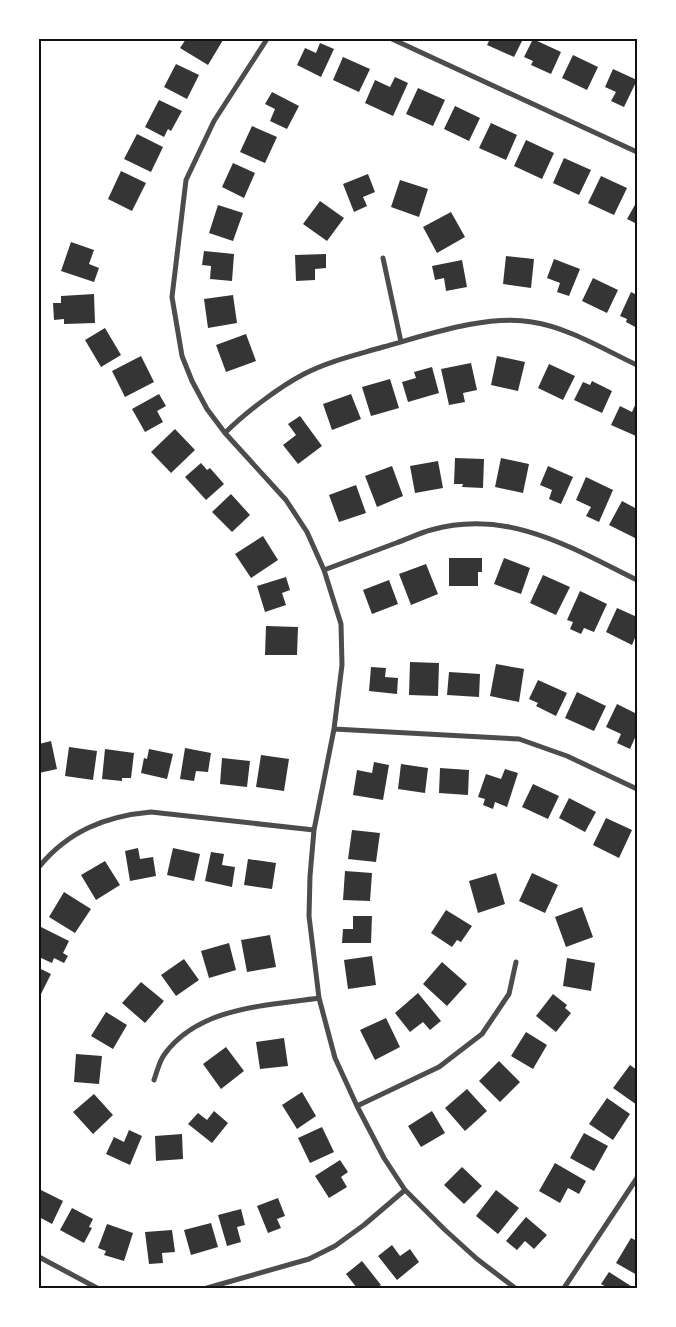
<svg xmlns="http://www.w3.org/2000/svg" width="676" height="1327" viewBox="0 0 676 1327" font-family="Quicksand,sans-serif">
	<rect width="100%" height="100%" fill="#fff"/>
	<path fill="#353535" d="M186,39H221L223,40L208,65L180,48Z
		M490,39H523L514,57L487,45Z
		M533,39L561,52L551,74L531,65L533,61L524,57Z
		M320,43L334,49L321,77L297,65L305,48L316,53Z
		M573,55L598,67L587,90L562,78Z
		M343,57L370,69L359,92L333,80Z
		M176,64L199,75L187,99L164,87Z
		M613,69L637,80L624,107L611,101L616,92L605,87Z
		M395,77L408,83L393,116L365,103L375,80L390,87Z
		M418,88L445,100L433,126L406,114Z
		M272,92L299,106L287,129L270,121L275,109L265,104Z
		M159,100L182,111L171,131L168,129L164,137L145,127Z
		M455,106L480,118L469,141L444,129Z
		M491,123L517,135L506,160L479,148Z
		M252,126L277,137L265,163L240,152Z
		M137,134L163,147L151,172L124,159Z
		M526,140L554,153L542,179L514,166Z
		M564,158L591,170L579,195L553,183Z
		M233,163L255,173L244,198L222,187Z
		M121,171L146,183L132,211L108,199Z
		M368,174L375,192L363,197L367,206L354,212L343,184Z
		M601,176L627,188L614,215L588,203Z
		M400,180L428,189L419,217L391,207Z
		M320,201L344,218L327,241L303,224Z
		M636,203H637V224L627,219Z
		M218,205L243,213L233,241L209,233Z
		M451,212L465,237L437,253L423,227Z
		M71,242L94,250L89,264L99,268L94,282L61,271Z
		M204,251L234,254L232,281L210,279L211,266L202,265Z
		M326,254V268L315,269V280L296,281L295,255Z
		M506,256L534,259L531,288L503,284Z
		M554,259L580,269L569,296L557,292L560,283L547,278Z
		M462,260L467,287L446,291L444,278L435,280L432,266Z
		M593,278L618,290L607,313L582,301Z
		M631,292L637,295V328L626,322L627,319L620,316Z
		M94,294L95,323L64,324V319L54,320L53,303H61V296Z
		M233,295L237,323L208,328L204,299Z
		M105,328L121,355L101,367L85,340Z
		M246,334L256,361L226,372L216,345Z
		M141,356L154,382L125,397L112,371Z
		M497,356L525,362L518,391L491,385Z
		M471,363L477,390L463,393L465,402L449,405L441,369Z
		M549,364L575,376L563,400L538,388Z
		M432,367L439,393L408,402L402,382L416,378L414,372Z
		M390,379L399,408L371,416L362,387Z
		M592,381L612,391L602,413L574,400L583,382L590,385Z
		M159,394L166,406L157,411L163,422L145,432L132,409Z
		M351,394L361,419L332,430L323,404Z
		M636,403H637V433L636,436L611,425L620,406L632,412Z
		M300,416L322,446L298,464L283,445L296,435L288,424Z
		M175,429L195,450L171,473L151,452Z
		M455,458L484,459L483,488L462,487L463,484H454Z
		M501,458L529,464L523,493L495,487Z
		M438,461L443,488L415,493L410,466Z
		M201,463L207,470L210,468L224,484L206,500L185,477Z
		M392,466L403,496L377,507L365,476Z
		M548,466L573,477L561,504L549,499L552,490L540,485Z
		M586,477L613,490L599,522L586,516L591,507L576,500Z
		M356,485L366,513L339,522L329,495Z
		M231,494L250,515L232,532L212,512Z
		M622,501L637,509V534L635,538L609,525Z
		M263,536L278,560L251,578L235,554Z
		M449,558H482V572H478V586H449Z
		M504,558L530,568L521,594L494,584Z
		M426,564L438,594L411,605L399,574Z
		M543,575L570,587L556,615L530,603Z
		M286,577L290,590L282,593L286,605L265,612L257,586Z
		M389,580L398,604L372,614L363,590Z
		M580,591L607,604L594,632L584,628L581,634L570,629L573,622L567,620Z
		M617,608L637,617V633L632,645L606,632Z
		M266,626L298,627L297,655H265Z
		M410,662L439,663L438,696L409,695Z
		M496,664L524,669L519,702L490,696Z
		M371,667L386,668L385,677L398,678L397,694L369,691Z
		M449,672L480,674L479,697L447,695Z
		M538,680L567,693L556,716L536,706L538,703L529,699Z
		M577,692L606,706L594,731L565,718Z
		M617,704L637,714V733L630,749L617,743L621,734L606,727Z
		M51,741L57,769L39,773V744Z
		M69,747L97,751L93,780L65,776Z
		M185,748L211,753L208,772L196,771L194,781L180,779Z
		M105,749L134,753L131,778H122V781L102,779Z
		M149,749L173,754L167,779L141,773L144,758L147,759Z
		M261,755L289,759L284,791L256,787Z
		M222,758L250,761L247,787L220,784Z
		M374,762L389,765L383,800L353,795L357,770L372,773Z
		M401,764L428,768L425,793L398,789Z
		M440,768L469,770L468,795L439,793Z
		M505,769L518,773L507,807L495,802L493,809L483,805L485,799L478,797L486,774L501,779Z
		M533,784L559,796L548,819L522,807Z
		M569,798L596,812L585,832L559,818Z
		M606,818L632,830L619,858L593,845Z
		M352,830L380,833L376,862L348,859Z
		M138,848L140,859L153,857L156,876L130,881L125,851Z
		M173,848L200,854L194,881L167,875Z
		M211,852L224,854L222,865L235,867L232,887L205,881Z
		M248,859L276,863L272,889L244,885Z
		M105,861L120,885L96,900L81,875Z
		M345,871L372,873L370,901L343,900Z
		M496,873L505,904L478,913L469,881Z
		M532,873L558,885L545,913L519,901Z
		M64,892L91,909L75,933L49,917Z
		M582,907L593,937L566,947L555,917Z
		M446,910L472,926L461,942L457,940L452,947L431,933Z
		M353,916H372L371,943H342L343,929H353Z
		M41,927L69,941L63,953L68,956L64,963L54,958L52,963L39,957V932Z
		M270,935L276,967L247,972L241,940Z
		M229,943L236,970L209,978L201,951Z
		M372,956L376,985L348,989L344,960Z
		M567,958L595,963L591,991L563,986Z
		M184,959L199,980L176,996L161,975Z
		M442,962L467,984L447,1006L423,984Z
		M39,968L51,974L39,998Z
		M141,982L164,1001L145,1023L122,1003Z
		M418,993L441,1021L430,1030L423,1022L410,1032L395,1013Z
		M553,994L567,1005L565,1008L571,1013L556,1032L536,1016Z
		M106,1012L127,1025L113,1049L91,1036Z
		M386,1018L400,1047L375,1060L360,1030Z
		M526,1032L547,1045L533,1069L511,1056Z
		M284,1038L288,1066L260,1069L256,1042Z
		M226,1047L244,1071L221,1089L203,1064Z
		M76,1054L102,1056L99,1084L74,1082Z
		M499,1061L520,1082L500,1102L479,1081Z
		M630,1065L637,1070V1105L613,1088Z
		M467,1089L487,1111L465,1131L445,1108Z
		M302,1092L316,1116L297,1129L282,1105Z
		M94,1094L113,1115L93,1134L73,1112Z
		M607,1098L630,1114L613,1140L589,1124Z
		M214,1111L228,1123L212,1143L188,1124L198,1113L207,1120Z
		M432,1111L445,1133L421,1147L408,1126Z
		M322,1127L334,1152L310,1163L298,1138Z
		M129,1130L142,1136L130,1165L106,1154L114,1137L124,1142Z
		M584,1133L608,1146L594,1171L570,1158Z
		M182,1134L183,1159L156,1161L155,1136Z
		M340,1160L348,1172L341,1177L347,1187L329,1198L315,1176Z
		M555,1163L586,1181L579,1194L568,1188L560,1203L539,1191Z
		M462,1167L482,1186L464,1204L444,1185Z
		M39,1189L63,1201L52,1224L39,1217Z
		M496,1190L519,1208L498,1234L476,1216Z
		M278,1198L285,1216L277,1219L281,1228L268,1233L257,1206Z
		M72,1208L93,1219L89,1227L92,1228L84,1243L60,1230Z
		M241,1209L245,1225L237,1227L241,1242L227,1246L218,1215Z
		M526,1217L547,1235L534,1249L525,1241L517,1250L506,1241Z
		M211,1223L218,1247L191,1255L184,1230Z
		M107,1224L133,1233L124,1261L104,1255L106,1251L98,1248Z
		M172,1230L175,1252L162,1253L163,1263L149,1264L145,1232Z
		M631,1238L637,1241V1275L616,1263Z
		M392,1245L400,1256L410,1249L419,1262L397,1280L378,1256Z
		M362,1261L381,1285L376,1288H357L346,1274Z
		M609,1272L634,1288H608L601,1284Z"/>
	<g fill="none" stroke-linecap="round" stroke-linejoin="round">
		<path stroke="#4c4c4c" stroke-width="5" d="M267,39L214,121L186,180L172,297L182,356L192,381L207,409L225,433L286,500L307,532L324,570L341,624L342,665L334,729L314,830L310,876L309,916L319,998L335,1058L357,1106L384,1158L405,1190L444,1229L477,1259L515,1288
			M392,39L637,152
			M383,258L401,342
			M225,433C245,413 279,387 304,374C329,361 356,355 383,347C427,335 487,314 532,322C567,327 605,350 637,365
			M324,570C348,561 372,552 396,543C408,539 419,533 431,530C508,508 572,548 637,580
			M334,729L519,739L567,756L637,789
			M39,867C68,831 106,816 151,812L314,830
			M154,1080C157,1072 159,1062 164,1055C198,1007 265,1006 319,998
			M357,1106L439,1067L482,1034L509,994L516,962
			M39,1257L97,1288
			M207,1288L309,1259L335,1246L364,1225L405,1190
			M564,1288L637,1178"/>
	</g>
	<rect width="676" height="1327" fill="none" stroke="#ffffff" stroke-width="80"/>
	<rect x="40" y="40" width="596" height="1247" fill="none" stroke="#111" stroke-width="2"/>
</svg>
